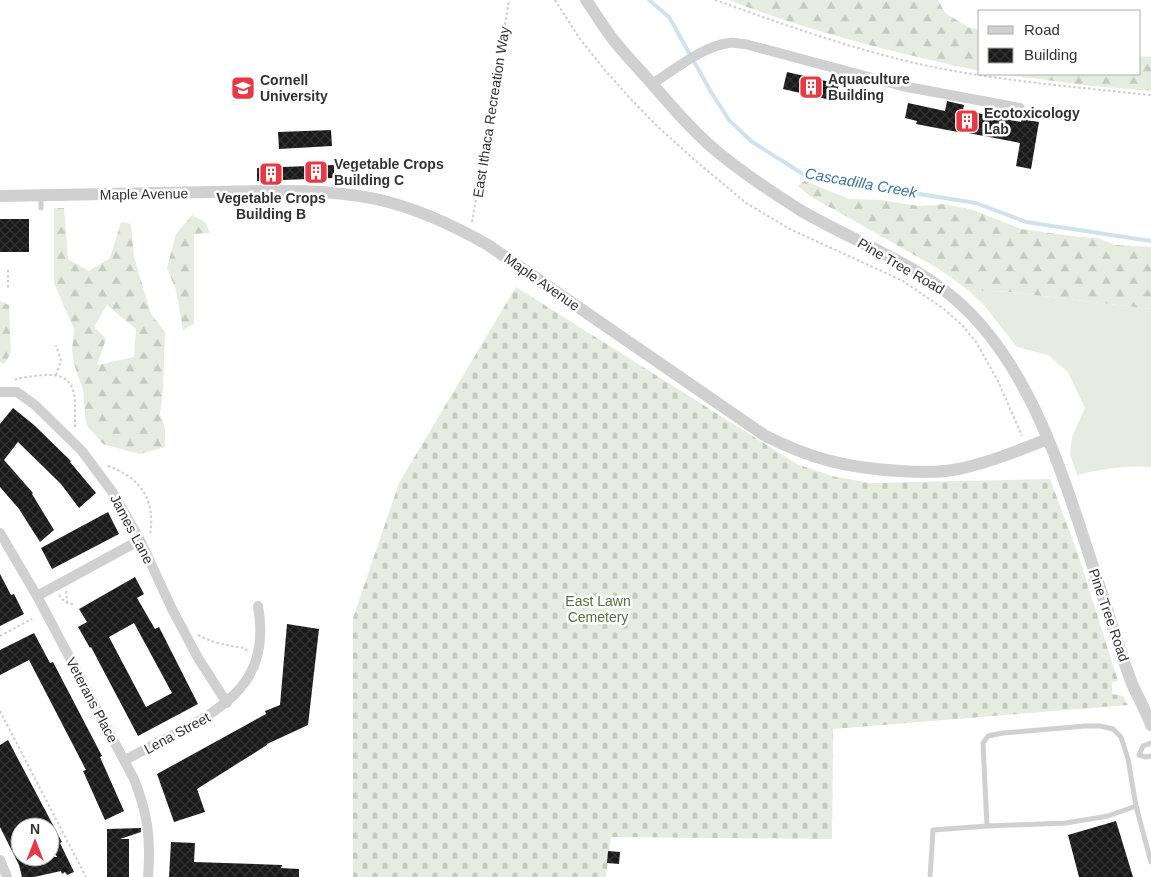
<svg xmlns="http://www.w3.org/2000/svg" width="1151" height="877" viewBox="0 0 1151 877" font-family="Arial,sans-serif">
	<defs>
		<pattern id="forest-firs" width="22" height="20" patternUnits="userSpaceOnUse" patternTransform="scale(1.25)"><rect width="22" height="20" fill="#e6ecdf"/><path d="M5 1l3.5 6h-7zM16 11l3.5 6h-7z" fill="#c6cbc0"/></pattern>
		<pattern id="cemetery-stones" width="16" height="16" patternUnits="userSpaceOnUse" patternTransform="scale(1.25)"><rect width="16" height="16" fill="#e6ecdf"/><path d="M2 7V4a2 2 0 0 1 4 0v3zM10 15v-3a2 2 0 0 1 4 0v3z" fill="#c6cbc0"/></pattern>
		<pattern id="building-cross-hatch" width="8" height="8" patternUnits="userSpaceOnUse" patternTransform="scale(1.25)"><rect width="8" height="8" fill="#1a1a1a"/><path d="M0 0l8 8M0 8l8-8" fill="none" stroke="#333"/></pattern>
	</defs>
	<rect width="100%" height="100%" fill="#fff"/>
	<path fill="#e6ecdf" d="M968,290L1009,292L1151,309V467C1125,465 1101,469 1077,475L1070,454L1072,437L1085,408L1068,372L1048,355L1017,347L983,304Z"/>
	<path fill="url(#forest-firs)" fill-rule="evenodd" d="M729,0H938L945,13L968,27L980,30V71C895,53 810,32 729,0Z
		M1140,56L1151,57V91L1093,86L998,74H1140Z
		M805,181L849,199L881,200L919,206L944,204L973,210L1022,229L1079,237L1098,238L1115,245L1151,247V309L1009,292L968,290L939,269L810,196L798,186Z
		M54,208H64L68,259L89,271L110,258L121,222L131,224L134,257L151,314L165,332L163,389L160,414L165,428V447L140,454L103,444L86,424L83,390L74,364L72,350L74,329L54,283ZM107,305L136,329L134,357L97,365L106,339L94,327Z
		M192,215L205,222L210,233L194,234V324L183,330L176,290L167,268L176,234Z
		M0,301L9,305L11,353L4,364L0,362Z"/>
	<path fill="url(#cemetery-stones)" d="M516,287L797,464L832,476L870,483L1050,479L1078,554L1118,681L1112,682V694L1123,696L1128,705L833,729L832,839L611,837L606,877H353V618L399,483Z"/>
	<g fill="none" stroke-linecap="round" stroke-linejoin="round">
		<path stroke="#cfe2ee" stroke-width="4" d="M649,0L669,17L711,92L729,120L751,141L806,176L976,203L1026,222L1151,241"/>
	</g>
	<path fill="url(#building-cross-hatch)" fill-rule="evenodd" d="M787,72L839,84L835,101L783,89Z
		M947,101L964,105L963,110L1021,122L1022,119L1039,122L1031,169L1016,166L1020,143L958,131V132L942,129L916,124L917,121L905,118L908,103L945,111Z
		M331,130L332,146L279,149L278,132Z
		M334,165V178L257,181V168Z
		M0,219H29V252H0Z
		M13,408L34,425L71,461L70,462L96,493L79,508L61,484L18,442L4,460L33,493L32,494L54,530L40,542L19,509L0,487V424Z
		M108,512L119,534L52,569L41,548Z
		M0,574L11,595L14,594L24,614L0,626Z
		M135,577L144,594L137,598L155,629L159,627L198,704L138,736L91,647L90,648L78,627L87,622L79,609ZM134,623L172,693L146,707L109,637Z
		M287,624L319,629L308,725L267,744V745L197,789L205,812L174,822L157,774L266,714L265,711L280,705Z
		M34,633L50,663L53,662L102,756L100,757L124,811L105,820L83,771L86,770L29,660L0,675V650Z
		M8,740L62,842L60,843L74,872L67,875L65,872L62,874L61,871L34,877H22L19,865L0,827V745ZM20,827H50V849L52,848L57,857H20Z
		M1116,821L1133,877H1079L1068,835Z
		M141,828V832L120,839H129V877H107V829Z
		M171,842L195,843L194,862L282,865L281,868L299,869V877H169Z
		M608,851L620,852L619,864L607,863Z"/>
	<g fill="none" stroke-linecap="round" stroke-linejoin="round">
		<path stroke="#cdcdcd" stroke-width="2" stroke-dasharray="2.5 2.5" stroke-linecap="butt" d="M555,0L580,39L604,69L629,97L658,127L697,162L746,203L790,229L903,281L944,309L962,325L976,342L998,381L1022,436
			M715,0C791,27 868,55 948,70C1015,82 1083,88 1151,95
			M472,222L509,0
			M8,270V289
			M56,375L61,361L56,345
			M15,380L18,378C44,376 73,365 75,402C75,411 75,420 75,429
			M108,466C140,477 156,500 150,535
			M66,591L67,602
			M59,595L65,602L75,605
			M198,635C213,643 228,646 245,648L247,651
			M0,636L32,619
			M0,711L86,877"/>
		<path stroke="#d0d0d0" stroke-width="5" d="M41,196V208
			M1151,743L1143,746L1139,755L1146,757L1151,756
			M1136,806L1151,862
			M930,877L933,830L987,826L1066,823L1108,816L1136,806L1128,759L1121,737L1113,729L1100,726H1085L1003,733L988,736L983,743L987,826"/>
		<path stroke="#d0d0d0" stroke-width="10" d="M652,84C674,70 703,46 729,43C734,42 740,44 745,44L902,86L1020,108
			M0,392H17L35,405L82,451L113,493L140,540L172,609L198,658L227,703
			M0,533L37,596L134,779C148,814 151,839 148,877
			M37,596L140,540
			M125,760C144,750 163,740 183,730C236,701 270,673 258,606
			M0,860L7,877"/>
		<path stroke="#d0d0d0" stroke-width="12" d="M586,0C596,14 605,30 616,43C628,58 642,72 654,86C673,108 692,130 714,149C741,172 770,191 800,210C856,243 921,264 968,311C1042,385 1071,503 1104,600C1113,628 1122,658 1133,686C1139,699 1146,711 1151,725
			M0,196C71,195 142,194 213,192C267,191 323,188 376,199C417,208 453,225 488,245L764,435C811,459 847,468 900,471C917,472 936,473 953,470C986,464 1017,451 1048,439"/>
	</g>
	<defs>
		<g id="building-square" transform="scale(1.25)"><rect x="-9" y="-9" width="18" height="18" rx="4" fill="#e63946" stroke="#fff"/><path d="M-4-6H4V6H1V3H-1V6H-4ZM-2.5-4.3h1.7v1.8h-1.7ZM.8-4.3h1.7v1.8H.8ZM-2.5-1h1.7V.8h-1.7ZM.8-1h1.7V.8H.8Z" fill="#fff"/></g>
		<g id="university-square" transform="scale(1.25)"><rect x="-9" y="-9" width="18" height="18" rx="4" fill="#e63946" stroke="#fff"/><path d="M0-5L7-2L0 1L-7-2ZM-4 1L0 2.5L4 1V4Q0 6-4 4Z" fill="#fff"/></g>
	</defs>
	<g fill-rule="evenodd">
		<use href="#building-square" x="811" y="87"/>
		<use href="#university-square" x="243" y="88"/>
		<use href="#building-square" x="967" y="121"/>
		<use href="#building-square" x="316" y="172"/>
		<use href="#building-square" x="271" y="174"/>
	</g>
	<g text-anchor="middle" stroke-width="5" stroke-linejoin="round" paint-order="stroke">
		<g font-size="14" font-weight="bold" fill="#333" stroke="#fff" text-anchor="start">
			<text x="828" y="84">Aquaculture<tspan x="828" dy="16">Building</tspan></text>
			<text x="260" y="85">Cornell<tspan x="260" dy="16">University</tspan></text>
			<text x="984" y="118">Ecotoxicology<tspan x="984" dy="16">Lab</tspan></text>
			<text x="334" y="169">Vegetable Crops<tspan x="334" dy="16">Building C</tspan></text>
			<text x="271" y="203" text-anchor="middle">Vegetable Crops<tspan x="271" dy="16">Building B</tspan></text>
		</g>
		<g font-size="14" fill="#333" stroke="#fff">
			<text transform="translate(491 112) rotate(-81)" y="5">East Ithaca Recreation Way</text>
			<text transform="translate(144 194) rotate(-1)" y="5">Maple Avenue</text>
			<text transform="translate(901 266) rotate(30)" y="5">Pine Tree Road</text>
			<text transform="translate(542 282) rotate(35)" y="5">Maple Avenue</text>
			<text transform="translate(132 529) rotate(62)" y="5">James Lane</text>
			<text transform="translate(1109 615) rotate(71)" y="5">Pine Tree Road</text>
			<text transform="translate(92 700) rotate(62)" y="5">Veterans Place</text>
			<text transform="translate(177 733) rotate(-28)" y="5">Lena Street</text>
		</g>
		<g font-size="14" fill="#56703f" stroke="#fff">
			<text x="598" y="606">East Lawn<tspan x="598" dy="16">Cemetery</tspan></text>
		</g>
		<g font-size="15" font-style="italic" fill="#3f7597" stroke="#fff">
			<text transform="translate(861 183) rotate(10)" y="5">Cascadilla Creek</text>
		</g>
	</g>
	<rect x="978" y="10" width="162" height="65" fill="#ffffff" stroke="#adadad"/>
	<rect x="988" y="26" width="25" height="8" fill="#d0d0d0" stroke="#adadad"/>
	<text x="1024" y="35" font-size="15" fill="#333333">Road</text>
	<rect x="988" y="48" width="25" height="15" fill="url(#building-cross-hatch)" stroke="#adadad"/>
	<text x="1024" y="60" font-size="15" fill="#333333">Building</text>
	<g transform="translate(35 842)"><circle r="24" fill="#ffffff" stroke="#adadad"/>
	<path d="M0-4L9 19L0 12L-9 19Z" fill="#e63946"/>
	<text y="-8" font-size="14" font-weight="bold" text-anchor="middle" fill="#333333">N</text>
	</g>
</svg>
